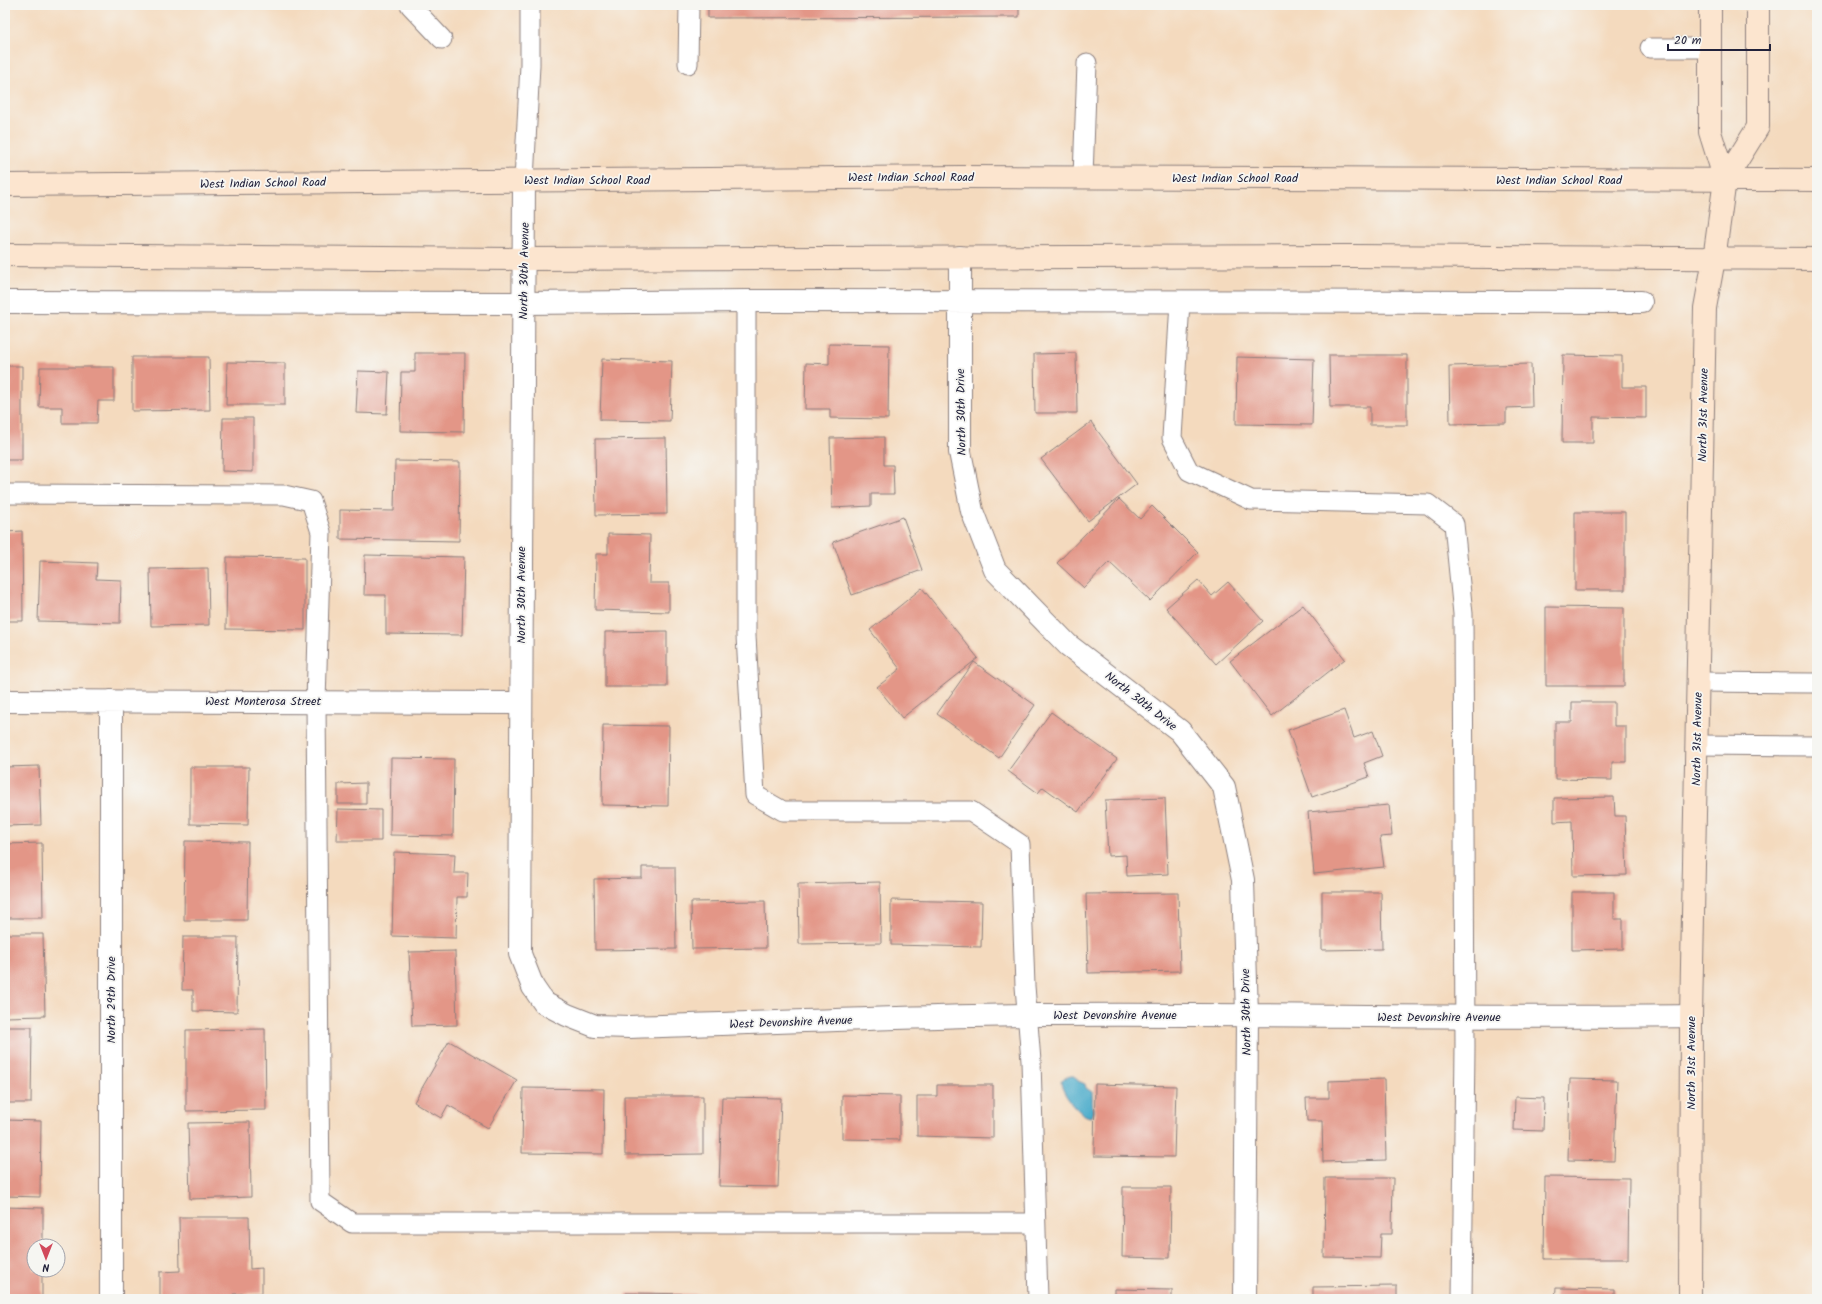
<svg xmlns="http://www.w3.org/2000/svg" width="1822" height="1304" viewBox="0 0 1822 1304" font-family="Kalam,sans-serif">
	<rect width="100%" height="100%" fill="#f6f6f2"/>
	<filter id="ink" filterUnits="userSpaceOnUse"><feTurbulence type="fractalNoise" baseFrequency=".025" numOctaves="2"/><feDisplacementMap in="SourceGraphic" scale="8" xChannelSelector="R" yChannelSelector="G"/><feConvolveMatrix kernelMatrix="1 2 1 2 8 2 1 2 1" color-interpolation-filters="sRGB"/></filter>
	<filter id="wash" filterUnits="userSpaceOnUse"><feTurbulence type="fractalNoise" baseFrequency=".012" numOctaves="4" result="noise"/><feDisplacementMap in="SourceGraphic" scale="16" xChannelSelector="R" yChannelSelector="G"/><feGaussianBlur stdDeviation="0.9" result="paint"/><feColorMatrix in="noise" values="0 0 0 0 0 0 0 0 0 0 0 0 0 0 0 0 0 1.4 0 .05"/><feComposite in="paint" operator="in"/></filter>
	<g filter="url(#wash)">
		<rect width="100%" height="100%" fill="#f4dabe"/>
		<path fill="#4caccb" stroke="#376783" d="M1071,1076H1074L1078,1081L1085,1084L1086,1088L1092,1092L1093,1112L1091,1117C1080,1117 1061,1093 1061,1082L1064,1078Z"/>
		<g id="blocks">
			<path fill="#e39687" d="M708,5H1019V17L708,18Z
				M829,344L889,345L888,419L830,418V409H805L806,363L829,364Z
				M415,353H465L464,432L400,431L401,372H415Z
				M1076,353L1077,413H1035L1034,354Z
				M1329,355H1407V425H1370V407H1330Z
				M1563,355L1622,356V387H1646V418L1593,417V443H1562Z
				M132,357H209L210,410L132,411Z
				M1237,357L1314,359L1312,425L1236,424Z
				M602,359L672,361L670,421L600,420Z
				M227,362L285,363V405H226Z
				M1531,364L1532,407L1506,408V423L1450,424L1449,366Z
				M5,366H22V460H5Z
				M40,367H114V401H98L97,423H62V407H39Z
				M358,371L389,372L387,414L356,413Z
				M223,418H253V472L222,471Z
				M1091,422L1137,484L1088,521L1041,459Z
				M884,437V465H893L894,494H871V506L832,508L830,438Z
				M666,438L667,514L596,515L595,439Z
				M395,461L460,462L459,541L340,539V510L394,511Z
				M1119,499L1140,519L1152,506L1198,552L1150,601L1109,562L1084,588L1057,563Z
				M1575,512H1625V590H1575Z
				M903,517L922,570L852,595L833,542Z
				M22,531L23,621H5V532Z
				M608,534L650,535L649,583H669V612L595,610L596,554H608Z
				M365,555L464,557L462,635L386,634V595H364Z
				M227,557L305,558V630L226,629Z
				M40,561L97,563L96,579L121,580L120,623L38,621Z
				M208,568L209,625L151,626L150,569Z
				M1198,580L1212,596L1228,582L1263,621L1216,664L1166,608Z
				M922,588L978,658L902,718L877,687L900,669L870,630Z
				M1303,605L1345,659L1272,716L1230,661Z
				M1546,607L1624,608V686H1546Z
				M667,631V687H605V632Z
				M974,662L1035,705L999,758L937,714Z
				M1572,702H1614V726H1626V762H1612V780L1555,779V722H1572Z
				M1344,710L1354,738L1373,731L1382,756L1364,763L1369,777L1312,797L1288,730Z
				M1051,712L1117,759L1078,812L1043,787L1038,793L1008,771Z
				M603,725L669,726L668,806L602,805Z
				M391,758L454,759L453,836L390,835Z
				M39,766L41,825L5,826V767Z
				M190,767H249L248,825L190,824Z
				M366,783V804H338V784Z
				M1614,797L1615,816H1625L1627,875L1573,876L1572,821L1554,822V798Z
				M1165,798L1168,874L1127,876L1126,855L1108,856L1105,800Z
				M1389,805L1392,836L1380,837L1384,867L1314,874L1308,812Z
				M338,809L381,810V841H337Z
				M185,841L248,842L247,920H184Z
				M42,843L43,918H5V844Z
				M394,852L455,854L454,873H468L467,897H457L456,938L392,936Z
				M642,867H675L676,949L595,950L594,879L642,878Z
				M880,882L881,943L799,944L798,884Z
				M1322,892H1381L1382,949L1322,950Z
				M1572,892H1614V919H1623V949L1572,950Z
				M1178,893L1180,971L1088,973L1086,894Z
				M891,900L982,902L981,947L891,945Z
				M765,901L766,948L692,949L691,902Z
				M5,934H43L45,1016L5,1017Z
				M183,937H238L237,1012L193,1011V990H182Z
				M455,951L457,1025L412,1026L409,952Z
				M5,1027H32L31,1103H5Z
				M265,1029L266,1110L186,1111V1030Z
				M449,1041L517,1080L488,1128L448,1105L441,1118L414,1102Z
				M1384,1079L1386,1160L1323,1162L1322,1121H1307L1306,1098H1329V1081Z
				M1570,1079L1617,1080L1614,1161L1568,1160Z
				M1095,1084L1176,1086L1174,1157L1094,1156Z
				M937,1085H993V1138L917,1136V1096H937Z
				M523,1088L604,1089L603,1154L522,1153Z
				M842,1095L900,1096V1140L842,1139Z
				M624,1096H703V1154L625,1155Z
				M722,1097L781,1098L778,1187L719,1186Z
				M1515,1097L1544,1098L1543,1131L1514,1130Z
				M5,1120L41,1121L40,1197L5,1196Z
				M250,1122L251,1197L190,1199L188,1123Z
				M1545,1177L1629,1178L1628,1259H1544Z
				M1325,1178H1393L1392,1234H1381L1380,1258L1324,1257Z
				M1123,1187H1171L1170,1258L1122,1257Z
				M5,1207L43,1208V1246H34V1270H42V1299H5Z
				M179,1217H249L250,1269L262,1268V1293L233,1294V1299H160V1272L180,1271Z
				M1397,1286V1299H1313V1287Z
				M1556,1288L1614,1289V1299H1555Z
				M1115,1289L1172,1290V1299H1115Z
				M626,1293L703,1294V1299H626Z
				M721,1296L756,1297V1299H721Z"/>
		</g>
	</g>
	<g filter="url(#ink)">
		<use href="#blocks" fill-opacity="0" stroke="#8b7e7c" stroke-width="1"/>
		<g fill="none" stroke-linecap="round" stroke-linejoin="round">
			<g stroke="#8b7e7c" stroke-width="21">
				<path id="lane" d="M410,5L442,39
					M1650,48H1710
					M688,64L689,5
					M1083,177L1087,63
					M524,180L530,65V5
					M746,301V636L755,795L783,811H971L1020,844L1025,986L1031,1061L1038,1299
					M1180,302L1172,438L1189,471L1251,500L1428,504L1454,524L1463,614L1465,1047L1462,1299
					M5,494L284,495L311,501L321,532L316,702L320,1201L352,1223H1035
					M1698,682L1817,683
					M1697,745L1817,746"/>
			</g>
			<g stroke="#8b7e7c" stroke-width="24">
				<path id="street" d="M524,180L520,954L533,987L544,1003L567,1015L595,1026L630,1027C763,1023 897,1017 1030,1015C1250,1013 1471,1019 1691,1016
					M960,257V452L972,511L995,570L1068,645L1180,731L1224,787L1243,880L1247,1015L1245,1299
					M5,302L523,303L746,301L1641,302
					M5,701L520,703
					M111,701V1299"/>
			</g>
			<g stroke="#8b7e7c" stroke-width="24">
				<path id="secondary" d="M1710,5V132L1725,180
					M5,185L962,177L1817,180
					M5,255L524,259L1351,256L1817,259
					M1690,1299L1691,1016L1705,308L1714,259L1725,180L1758,127V5"/>
			</g>
			<use href="#lane" stroke="#fff" stroke-width="19"/>
			<use href="#street" stroke="#fff" stroke-width="22"/>
			<use href="#secondary" stroke="#fce5cf" stroke-width="22"/>
		</g>
	</g>
	<g text-anchor="middle" stroke-width="3.5" stroke-linejoin="round" paint-order="stroke">
		<g font-size="12" fill="#22223b" stroke="#f6f6f2">
			<text x="911" y="181">West Indian School Road</text>
			<text x="1235" y="182">West Indian School Road</text>
			<text x="587" y="184">West Indian School Road</text>
			<text x="1559" y="184">West Indian School Road</text>
			<text transform="translate(263 183) rotate(-1)" y="4">West Indian School Road</text>
			<text transform="translate(524 271) rotate(-89)" y="4">North 30th Avenue</text>
			<text transform="translate(961 412) rotate(-91)" y="4">North 30th Drive</text>
			<text transform="translate(1703 415) rotate(-89)" y="4">North 31st Avenue</text>
			<text transform="translate(521 595) rotate(-90)" y="4">North 30th Avenue</text>
			<text x="263" y="705">West Monterosa Street</text>
			<text transform="translate(1141 701) rotate(38)" y="4">North 30th Drive</text>
			<text transform="translate(1697 739) rotate(-89)" y="4">North 31st Avenue</text>
			<text transform="translate(111 1000) rotate(-90)" y="4">North 29th Drive</text>
			<text transform="translate(1246 1012) rotate(-91)" y="4">North 30th Drive</text>
			<text x="1115" y="1019">West Devonshire Avenue</text>
			<text x="1439" y="1021">West Devonshire Avenue</text>
			<text transform="translate(791 1022) rotate(-2)" y="4">West Devonshire Avenue</text>
			<text transform="translate(1691 1063) rotate(-90)" y="4">North 31st Avenue</text>
		</g>
	</g>
	<rect width="1822" height="1304" fill="none" stroke="#f6f6f2" stroke-width="20"/>
	<g transform="translate(46 1258) rotate(180)"><circle r="19" fill="#f6f6f2" stroke="#a1a1a9"/>
	<path d="M0-3L7 15L0 10L-7 15Z" fill="#d1495b"/>
	<text y="-6" font-size="11" font-weight="bold" text-anchor="middle" fill="#22223b">N</text>
	</g>
	<path d="M1668 44v6h102v-6" fill="none" stroke="#22223b" stroke-width="2"/>
	<text x="1674" y="44" font-size="12" fill="#22223b" stroke="#f6f6f2" stroke-width="3" paint-order="stroke">20 m</text>
</svg>
